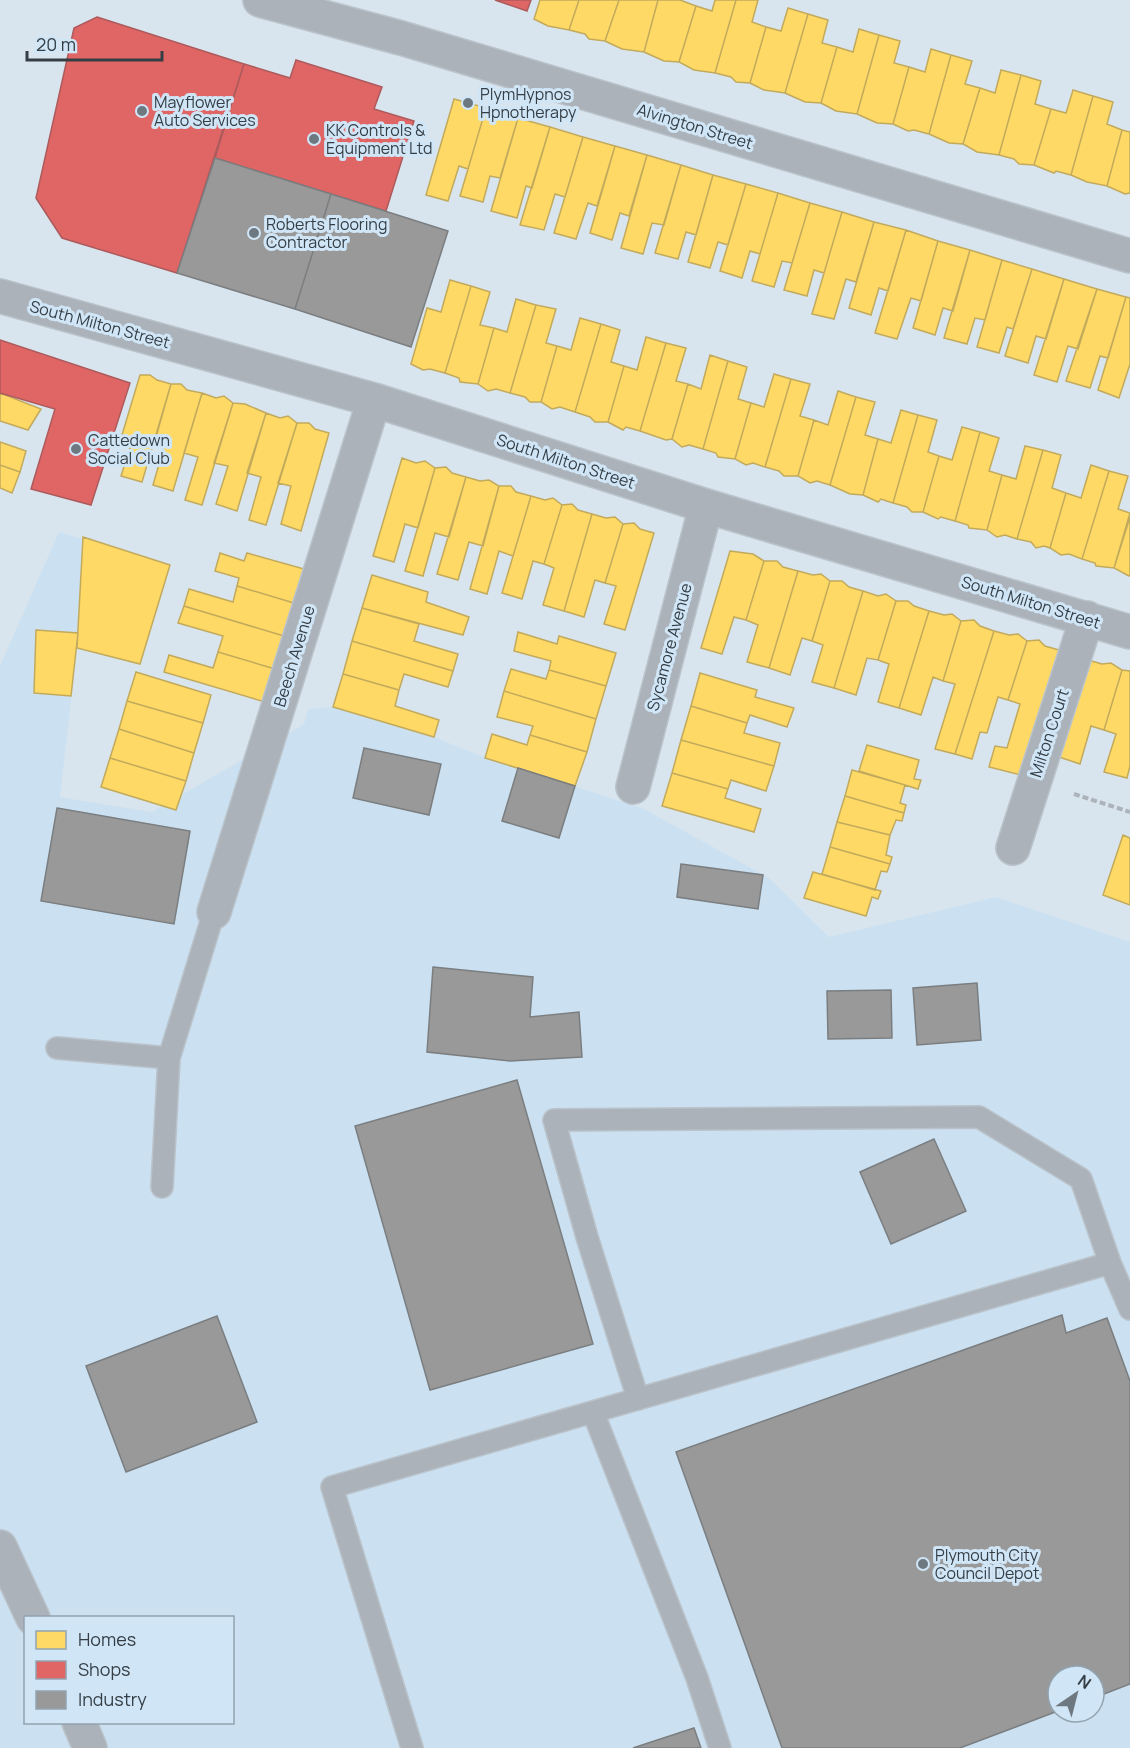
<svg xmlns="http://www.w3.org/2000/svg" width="1130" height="1748" viewBox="0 0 1130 1748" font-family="Manrope,sans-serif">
	<rect width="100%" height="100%" fill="#d9e5ee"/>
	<path fill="#cbe1f1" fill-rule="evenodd" d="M59,532L170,565L140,664L77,648L60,797L152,812L304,724L308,709L333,707L434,737L479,755L644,809L769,878L829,937L996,897L1130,942V1748H0V666ZM26,1618H232V1722H26ZM1058,1676H1094V1712H1058Z"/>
	<path fill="#ffd966" stroke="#c2aa5c" stroke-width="1.5" d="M540,0H579L569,30L548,26L534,19Z
		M579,0H619L605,41L589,39L585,34L569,30Z
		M619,0H658L644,52L622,49L605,41Z
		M658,0H680L696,6L679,62L664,61L644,52Z
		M715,0H736L715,73L694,70L679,62L696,6L712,11Z
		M736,0H758L752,22L766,27L750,83L736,82L731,77L715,73Z
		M788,8L808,14L785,93L764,90L750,83L766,27L781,31Z
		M808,14L828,20L822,43L837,47L821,103L805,102L785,93Z
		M859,29L879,35L857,114L836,111L821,103L837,47L853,52Z
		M879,35L900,41L894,63L909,67L893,124L877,123L857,114Z
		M931,49L951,55L929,134L914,130L908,131L893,124L909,67L925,72Z
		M951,55L972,61L965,84L980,88L963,144L949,143L929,134Z
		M1001,70L1021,75L999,155L977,152L963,144L980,88L995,93Z
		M1021,75L1041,81L1035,104L1051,109L1034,165L1019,164L1014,159L999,155Z
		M1073,90L1093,96L1071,175L1056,171L1054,173L1034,165L1051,109L1066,113Z
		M1093,96L1113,102L1107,124L1122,130L1107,186L1087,182L1071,175Z
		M454,99L486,108L468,169L459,166L448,201L426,195Z
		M486,108L518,118L500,178L490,176L483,202L460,196Z
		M518,118L550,127L532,188L526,186L517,218L491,211Z
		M550,127L583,137L565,197L555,194L544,230L520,225Z
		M1122,130L1130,132V193L1125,194L1107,186Z
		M583,137L615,146L597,206L588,203L576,239L554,233Z
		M615,146L647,155L629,216L620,213L612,240L590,233Z
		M647,155L681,165L664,225L652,223L643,254L621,248Z
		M681,165L713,175L696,235L686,232L678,259L655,253Z
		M713,175L746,184L728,245L718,242L710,268L688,262Z
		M746,184L778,193L760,254L750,251L742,278L720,271Z
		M778,193L810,203L792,263L782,261L774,287L752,281Z
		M810,203L842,212L824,273L814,270L807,296L784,290Z
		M842,212L874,222L856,282L846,279L834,319L812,314Z
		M874,222L906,230L888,291L879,288L871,315L849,308Z
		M906,230L938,241L921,301L911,298L897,339L875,333Z
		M938,241L970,250L953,311L943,308L935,335L913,328Z
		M970,250L1002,260L985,320L975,318L967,344L944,338Z
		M1002,260L1032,269L1013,329L1007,327L999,353L977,347Z
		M1032,269L1064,279L1046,339L1036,336L1028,363L1005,356Z
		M1064,279L1097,289L1078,349L1068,346L1057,382L1034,375Z
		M450,280L471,286L445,373L430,369L423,370L411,364L427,308L441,312Z
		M471,286L490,292L480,325L494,328L478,384L460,382L459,378L445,373Z
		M1097,289L1126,297L1108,358L1100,356L1090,388L1066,381Z
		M1126,297L1130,298V364L1119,398L1098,390Z
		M516,299L536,305L510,393L496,389L488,391L478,384L494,328L507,332Z
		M536,305L556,309L546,343L557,346L541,402H530L525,397L510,393Z
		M580,318L601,324L575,412L560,407L552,409L541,402L557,346L571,350Z
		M601,324L620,330L611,362L624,366L608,422H595L590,417L575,412Z
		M646,337L666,343L640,431L626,427L623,430L608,422L624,366L637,370Z
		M666,343L686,348L676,381L688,384L672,439L666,440L640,431Z
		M710,355L728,361L703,449L689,445L682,447L672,439L688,384L701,389Z
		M728,361L747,367L738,399L751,403L735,459L718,457L716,453L703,449Z
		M774,374L791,379L765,467L753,463L746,465L735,459L751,403L764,407Z
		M140,375H150L157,380L171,384L142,482L121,476L133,438L122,435Z
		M791,379L810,384L800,416L814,420L798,476H784L779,471L765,467Z
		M171,384H181L187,390L202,393L173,491L153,485L164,447L154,444Z
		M838,391L856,397L830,485L817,481L810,483L798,476L814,420L828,425Z
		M0,393L41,409L28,430L0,421Z
		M202,393L216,398L224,396L233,403L202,505L185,500L198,457L184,453Z
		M856,397L875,402L865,435L878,439L863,495L850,494L830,485Z
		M233,403L245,404L266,413L237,511L216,504L228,466L214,463Z
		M901,410L918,415L893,503L881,499L878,502L863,495L878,439L891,443Z
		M266,413L280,418L288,416L297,423L266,525L249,520L261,477L247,473Z
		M918,415L937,420L928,452L939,456L923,512H912L907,507L893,503Z
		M297,423H309L315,429L329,433L301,531L281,524L291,486L278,483Z
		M962,427L980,432L955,521L941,517L938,519L923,512L939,456L952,460Z
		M980,432L999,438L989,471L1002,475L987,530L969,528L968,525L955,521Z
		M0,442L26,451L20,472L0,465Z
		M1025,446L1043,450L1017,539L1005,535L997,537L987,530L1002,475L1016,479Z
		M1043,450L1061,455L1052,488L1066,493L1050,548L1044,546L1036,548L1031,542L1017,539Z
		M402,458L416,463L425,461L435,468L418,528L405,524L394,562L373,556Z
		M0,465L20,472L12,493L0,488Z
		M1091,465L1109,471L1082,559L1069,554L1061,555L1050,548L1066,493L1081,498Z
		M446,467L452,473L466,477L449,537L435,533L423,576L405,571L435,468Z
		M1109,471L1128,476L1118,509L1130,513L1114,568L1096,566L1095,563L1082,559Z
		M466,477L480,481L489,480L499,486L483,546L469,542L458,580L437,574Z
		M499,486H511L516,492L531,496L513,556L499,551L487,594L470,589Z
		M531,496L545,500L553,498L562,505L544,564L533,561L522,599L502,593Z
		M572,504L578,510L592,514L564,611L543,605L554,568L544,564L562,505Z
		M592,514L606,518L615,517L623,524L605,583L595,580L584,617L564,611Z
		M1130,517V575L1129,576L1114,568Z
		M634,523L640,529L654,533L625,630L604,624L616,586L605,583L623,524Z
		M83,537L170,565L140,664L77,648Z
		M730,551L753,554L764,561L746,620L734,617L722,654L701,648Z
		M220,553L244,561L247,553L304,569L294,603L237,586L239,578L215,571Z
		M764,561H777L783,567L798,571L769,668L747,662L758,625L746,620Z
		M798,571L813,575L821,574L830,581L812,641L802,638L790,675L769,668Z
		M372,575L428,592L426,602L469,617L463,635L362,608Z
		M830,581H842L849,587L863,591L834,688L812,682L823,645L812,641Z
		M237,586L294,603L284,636L184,606L189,589L233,602Z
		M863,591L878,596L886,594L896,601L878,660L867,658L856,695L834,688Z
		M896,601H908L914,606L929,611L899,708L878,702L889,664L878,660Z
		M184,606L284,636L275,669L218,652L223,636L178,623Z
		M362,608L419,624L414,641L458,654L453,671L352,641Z
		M929,611L944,615L952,614L961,621L943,681L933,677L921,715L899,708Z
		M974,620L980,626L994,631L955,754L935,749L955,684L943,681L961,621Z
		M36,630L78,633L71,696L34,693Z
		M994,631L1009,635L1018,634L1027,641L1008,700L998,697L987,733L980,732L972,759L955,754Z
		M518,632L557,644L559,636L616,653L606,686L549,670L551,661L514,651Z
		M1039,640L1045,646L1059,650L1025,776L989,767L995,746L1007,748L1020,704L1008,700L1027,641Z
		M352,641L453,671L448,687L404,674L399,690L343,674Z
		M218,652L275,669L265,702L164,672L169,655L213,668Z
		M1088,660L1102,664L1111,663L1122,670L1104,730L1091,726L1080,764L1059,757Z
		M511,669L546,679L549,670L606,686L596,719L504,691Z
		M1122,670L1130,671V766L1127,778L1104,772L1116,734L1104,730Z
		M136,672L211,695L203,723L127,701Z
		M700,673L757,690L755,697L794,708L787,727L750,715L747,723L691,706Z
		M343,674L399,690L395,706L439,720L434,737L333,707Z
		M504,691L596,719L587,752L530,735L533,726L497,717Z
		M127,701L203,723L194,753L119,729Z
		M691,706L747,723L744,733L780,743L774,766L681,740Z
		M119,729L194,753L186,781L110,758Z
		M492,734L527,745L530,735L587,752L575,786L485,758Z
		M681,740L774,766L766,791L731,780L728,789L672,773Z
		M867,745L919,760L914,779L921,780L918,789L859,771Z
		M110,758L186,781L176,810L101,787Z
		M852,770L905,785L900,803L906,805L904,813L845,796Z
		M672,773L728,789L725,798L761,809L754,832L662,806Z
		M845,796L904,813L902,821L896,820L890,835L837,822Z
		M837,822L890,835L886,855L892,857L890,864L830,847Z
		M1123,835L1130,838V905L1103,895Z
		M830,847L890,864L887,872L881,871L875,890L822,874Z
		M813,872L881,891L878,899L872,897L866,916L804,898Z"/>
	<path fill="#e06666" stroke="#ad5a5c" stroke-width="1.5" d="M495,0H531L527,11Z
		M97,17L244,64L177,273L62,238L36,198L74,28Z
		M296,60L382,87L374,109L414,121L386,211L215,158L244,64L290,78Z
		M0,340L130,383L91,505L31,489L55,409L0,393Z"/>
	<path fill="#999" stroke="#7b7e80" stroke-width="1.5" d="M215,158L331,194L295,309L177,273Z
		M331,194L448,231L411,347L295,309Z
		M364,748L441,764L429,815L353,798Z
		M518,768L575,786L559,838L502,821Z
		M57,808L190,831L174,924L41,901Z
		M681,864L763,875L758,909L677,897Z
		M433,967L533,977L530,1017L579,1012L582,1057L510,1061L427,1052Z
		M977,983L981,1040L917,1045L913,988Z
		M891,990L892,1038L828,1039L827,991Z
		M517,1080L593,1344L430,1390L355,1126Z
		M934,1139L966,1211L891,1244L860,1172Z
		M1062,1315L1066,1333L1107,1318L1130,1381V1684L1094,1698V1676H1058V1711L960,1748H782L676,1452Z
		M217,1316L257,1422L126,1472L86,1366Z
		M694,1728L701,1748H633Z"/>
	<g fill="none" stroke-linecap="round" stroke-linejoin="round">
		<g stroke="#bac3cb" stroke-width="24">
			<path id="service" d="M57,1048L169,1058
				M162,1187L169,1058L214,912
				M638,1399L587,1237L554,1120L979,1117L1081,1179L1110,1263L1130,1309
				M593,1412L697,1678L720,1748
				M412,1748L332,1487L1110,1263"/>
		</g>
		<g stroke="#bac3cb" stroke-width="36">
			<path id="minor" d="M260,0L401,38L1130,256
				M0,296L374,400L706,506L1130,632
				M633,787L706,506
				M1013,848L1087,618
				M214,912L374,400"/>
		</g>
		<g stroke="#bac3cb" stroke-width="36">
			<path id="tertiary" d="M0,1547L33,1618
				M79,1722L90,1748"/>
		</g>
		<path stroke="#adb3ba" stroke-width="4" stroke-dasharray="6 3" stroke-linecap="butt" d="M1074,794L1130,812"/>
		<use href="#service" stroke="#acb2b9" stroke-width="21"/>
		<use href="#minor" stroke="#acb2b9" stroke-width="33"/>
		<use href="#tertiary" stroke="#acb2b9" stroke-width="33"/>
	</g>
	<g fill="#6e7880" stroke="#d0e6f7" stroke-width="2">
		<circle cx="468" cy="103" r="6"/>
		<circle cx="142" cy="111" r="6"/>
		<circle cx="314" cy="139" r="6"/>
		<circle cx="254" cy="233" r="6"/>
		<circle cx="76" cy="449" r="6"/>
		<circle cx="923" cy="1564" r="6"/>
	</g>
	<g text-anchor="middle" stroke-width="6" stroke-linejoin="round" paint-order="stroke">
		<g font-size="16" fill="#353e45" stroke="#d0e6f7" text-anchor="start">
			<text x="480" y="100">PlymHypnos<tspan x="480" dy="18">Hpnotherapy</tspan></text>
			<text x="154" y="108">Mayflower<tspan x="154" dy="18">Auto Services</tspan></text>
			<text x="326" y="136">KK Controls &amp;<tspan x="326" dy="18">Equipment Ltd</tspan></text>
			<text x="266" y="230">Roberts Flooring<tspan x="266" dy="18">Contractor</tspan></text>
			<text x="88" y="446">Cattedown<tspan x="88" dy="18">Social Club</tspan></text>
			<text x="935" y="1561">Plymouth City<tspan x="935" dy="18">Council Depot</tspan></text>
		</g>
		<g font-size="16" fill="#353e45" stroke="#d0e6f7">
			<text transform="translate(695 126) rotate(17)" y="6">Alvington Street</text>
			<text transform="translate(100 324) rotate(15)" y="6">South Milton Street</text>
			<text transform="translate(566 461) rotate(18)" y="6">South Milton Street</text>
			<text transform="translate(1031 602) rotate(17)" y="6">South Milton Street</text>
			<text transform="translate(669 647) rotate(-75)" y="6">Sycamore Avenue</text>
			<text transform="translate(294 656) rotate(-73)" y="6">Beech Avenue</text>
			<text transform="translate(1049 733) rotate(-72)" y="6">Milton Court</text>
		</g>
	</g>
	<rect x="24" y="1616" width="210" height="108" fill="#d0e6f7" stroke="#92a3b0" stroke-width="1.5"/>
	<rect x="36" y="1631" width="30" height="18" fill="#ffd966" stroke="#92a3b0" stroke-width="1.5"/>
	<text x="78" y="1646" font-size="18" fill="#353e45">Homes</text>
	<rect x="36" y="1661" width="30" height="18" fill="#e06666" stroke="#92a3b0" stroke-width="1.5"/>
	<text x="78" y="1676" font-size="18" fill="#353e45">Shops</text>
	<rect x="36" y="1691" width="30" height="18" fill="#999999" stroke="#92a3b0" stroke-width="1.5"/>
	<text x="78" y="1706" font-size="18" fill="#353e45">Industry</text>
	<g transform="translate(1076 1694) rotate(35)"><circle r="28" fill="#d0e6f7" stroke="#92a3b0" stroke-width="1.5"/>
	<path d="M0-4.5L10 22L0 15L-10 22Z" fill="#6e7880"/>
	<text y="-9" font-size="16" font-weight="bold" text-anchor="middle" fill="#353e45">N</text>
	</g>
	<path d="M27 51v9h135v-9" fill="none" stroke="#353e45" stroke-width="3"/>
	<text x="36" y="51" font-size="18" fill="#353e45" stroke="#d0e6f7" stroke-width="4.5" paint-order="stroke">20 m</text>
</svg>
